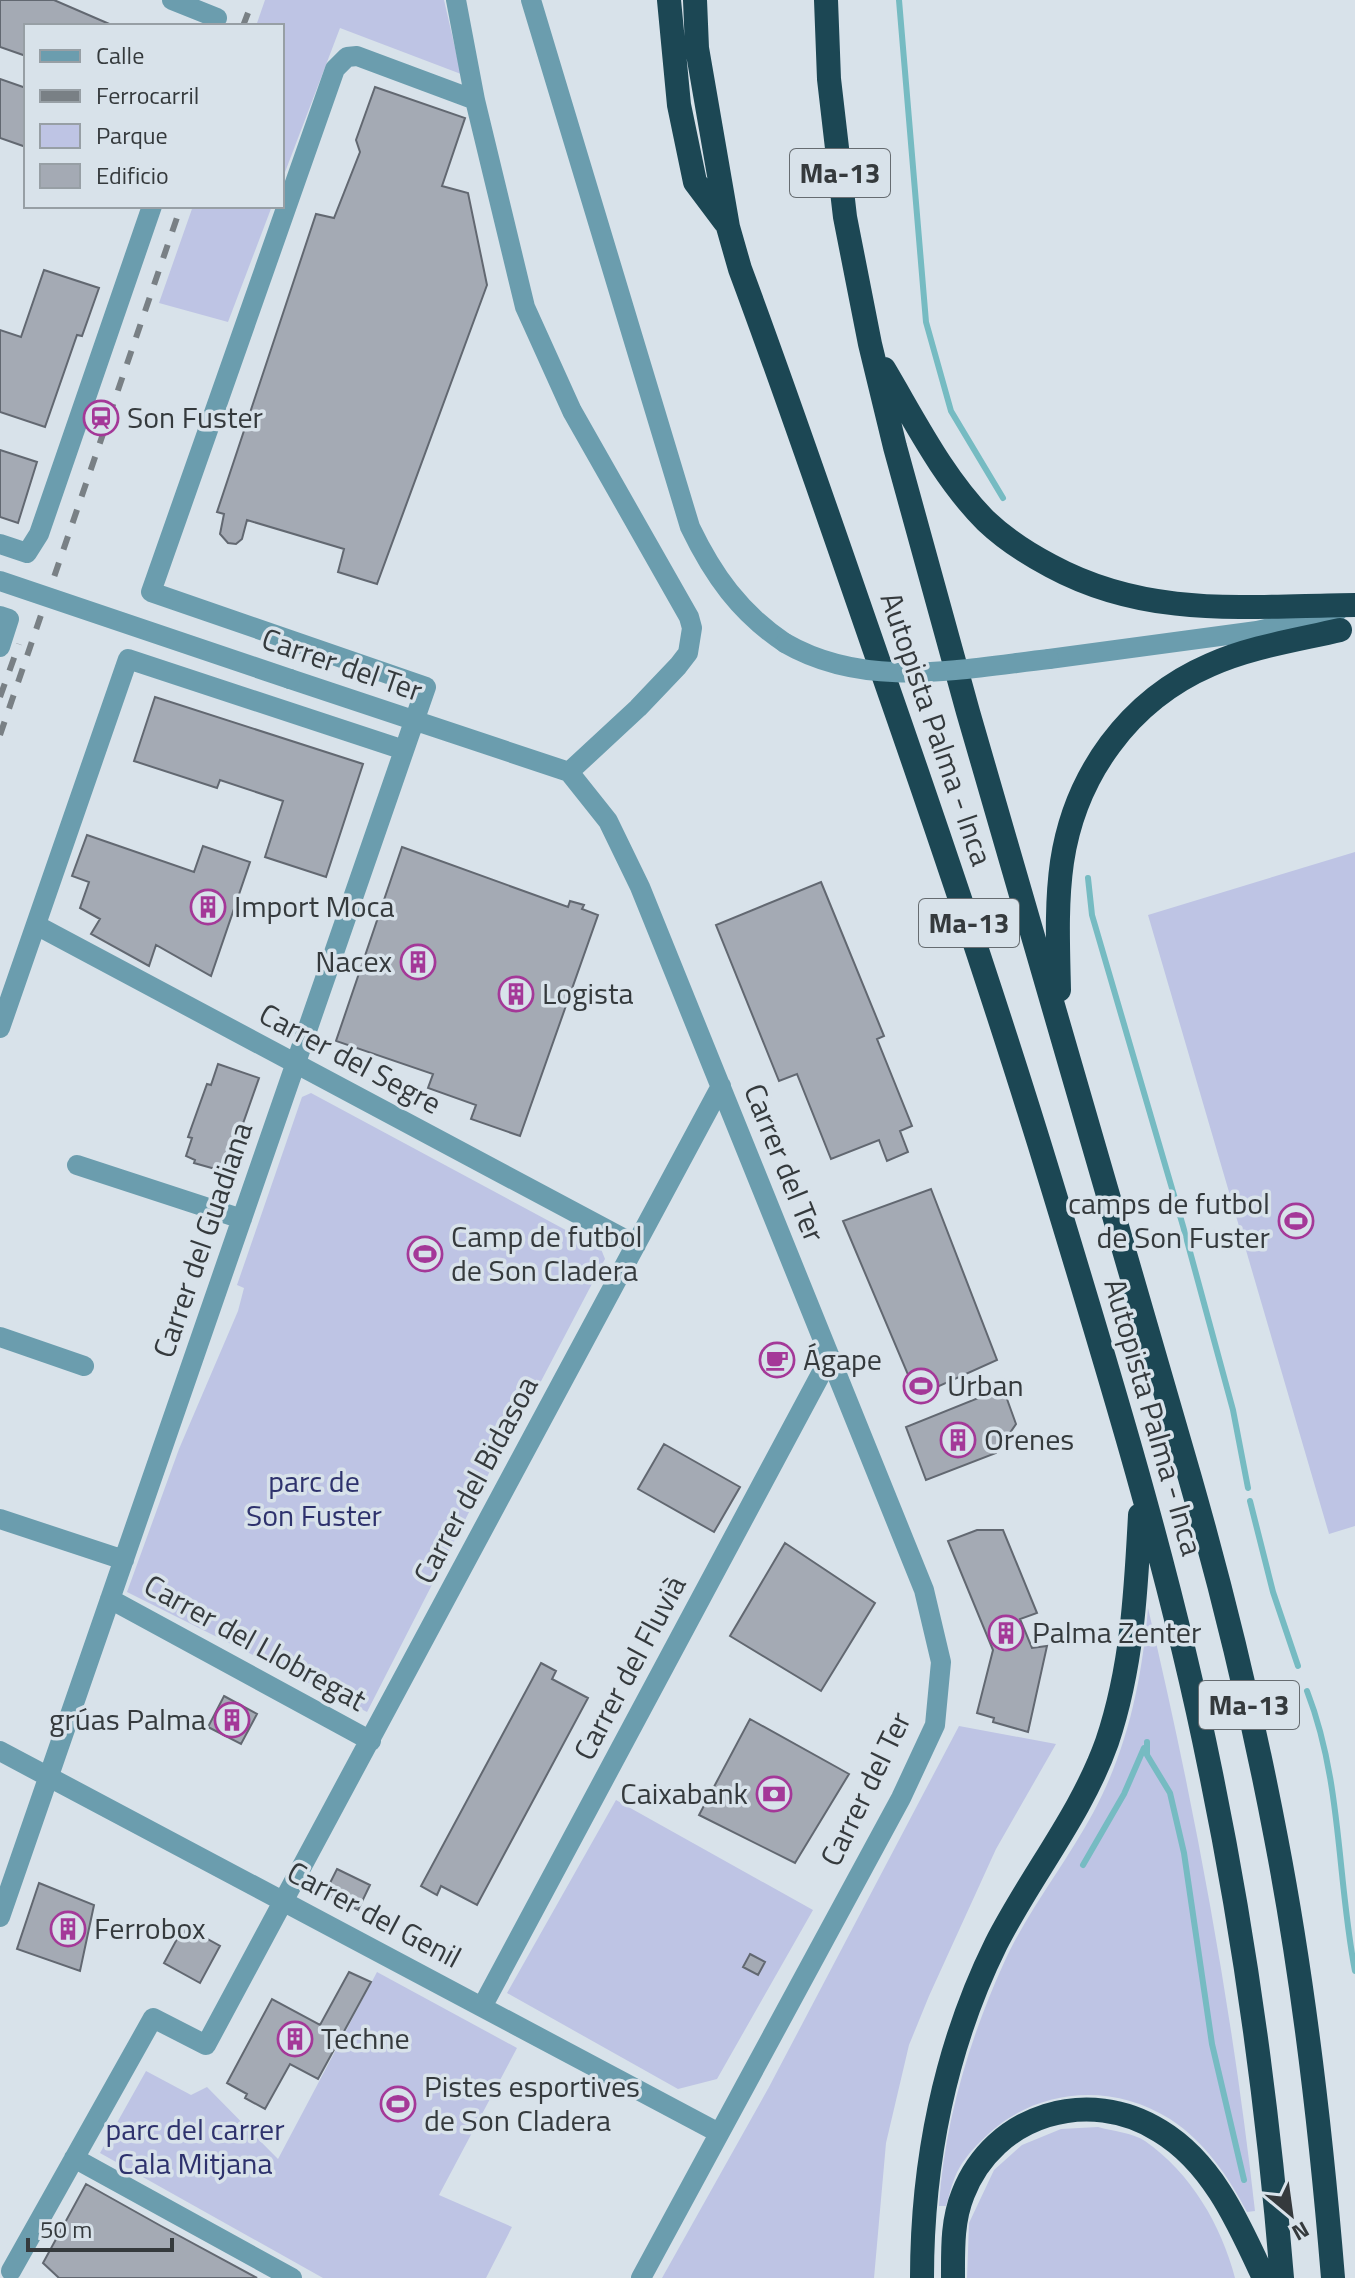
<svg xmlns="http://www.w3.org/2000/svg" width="1355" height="2278" viewBox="0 0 1355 2278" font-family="'Titillium Web',sans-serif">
	<rect width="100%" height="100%" fill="#d8e2ea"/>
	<path fill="#bec4e4" d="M265,0H444L461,74L340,28L282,180V26H256Z
		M193,206H272L228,322L159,303Z
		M1355,852V1526L1329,1534L1148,915Z
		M311,1093L601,1249L605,1259L527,1408L513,1401L505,1422L511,1430L367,1712L127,1592L179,1449L238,1311L244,1288L237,1285L302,1097Z
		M1148,1608C1195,1807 1232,2007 1255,2211L1247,2212C1228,2176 1205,2142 1170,2119C1108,2080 1030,2089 980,2142C970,2152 960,2164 955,2177C951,2186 949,2197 946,2206H939C944,2124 969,2040 1003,1965C1027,1911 1065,1865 1093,1813C1128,1748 1142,1680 1148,1608Z
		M959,1726L1056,1744L996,1849L929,1996L909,2045L886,2143L874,2278H662L769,2087Z
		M616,1800L813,1910L717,2079L678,2089L507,1993Z
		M377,1972L517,2048L439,2195L512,2227L486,2278H323L100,2153L146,2071L191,2095L207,2087L278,2159Z
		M1098,2127C1112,2131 1133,2133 1145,2141C1191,2173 1221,2225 1235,2278H967L969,2223L994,2170L1022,2145L1061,2129Z"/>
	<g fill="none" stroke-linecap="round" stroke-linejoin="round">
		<path stroke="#76bbc2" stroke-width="6" d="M899,0L926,322L951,411L1003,498
			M1088,878L1092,915L1183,1226L1233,1410L1248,1488
			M1250,1501L1273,1592L1298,1666
			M1307,1691C1342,1781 1337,1878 1355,1971
			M1147,1742V1755L1170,1793L1184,1853L1212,2044L1244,2180
			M1083,1865L1124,1794L1144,1748"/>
	</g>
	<path fill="#a4aab4" stroke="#626871" stroke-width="2" d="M0,0H54L114,26H26V56L0,47Z
		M0,79L26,88V147L0,138Z
		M375,87L465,118L442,186L468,193L487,285L377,584L338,572L344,549L247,520L242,539L236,544L228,543L220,534L224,514L217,512L316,214L334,218L360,152L356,140Z
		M44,270L99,288L82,336L77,335L45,427L0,412V330L21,337Z
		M0,450L37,462L18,523L0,517Z
		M155,697L363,764L326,877L265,857L283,801L220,780L217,788L134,761Z
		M87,835L194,872L203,846L250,862L211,976L156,945L149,966L91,934L100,919L80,908L89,882L72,876Z
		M402,847L568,907L570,901L584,905L582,909L598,915L520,1136L471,1119L476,1105L428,1088L433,1074L336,1041Z
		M821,882L884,1036L877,1039L912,1126L900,1131L908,1152L887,1161L879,1140L831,1159L797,1074L779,1081L716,925Z
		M218,1064L259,1078L226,1172L194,1163L195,1160L186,1156L192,1138L188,1137L207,1084L211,1085Z
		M931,1189L997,1360L917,1396L843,1221Z
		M1003,1388L1016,1424L996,1453L926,1480L906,1427Z
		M664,1444L740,1487L714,1532L638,1489Z
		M977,1530H1003L1037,1613L1020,1619L1032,1648L1047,1646L1028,1732L993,1722L994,1718L977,1713L993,1650L948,1541Z
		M785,1543L875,1603L821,1691L730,1636Z
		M541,1663L556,1671L552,1679L588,1698L477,1905L441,1886L437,1895L421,1886Z
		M224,1696L257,1714L241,1744L208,1727Z
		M750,1719L849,1774L795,1863L699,1815Z
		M337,1869L370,1885L358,1910L325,1893Z
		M39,1883L94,1905L80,1971L17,1949Z
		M184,1926L220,1946L200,1983L164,1963Z
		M750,1954L765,1962L758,1975L743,1967Z
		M349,1972L371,1982L318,2079L290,2064L265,2109L245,2098L247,2094L227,2083L272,1999L320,2025Z
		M86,2184L161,2226L257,2278H59L43,2263Z"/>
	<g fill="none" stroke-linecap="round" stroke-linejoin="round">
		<path stroke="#6b9dae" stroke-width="20" d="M172,0L217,18
			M456,0L475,100L525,307L572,411L689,617L692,628L688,653L678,666L638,708L569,772
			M531,0L690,527C713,575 740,613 785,643
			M0,544L27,553L39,534L152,206
			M0,616L9,619L0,647
			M1049,659L1257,631L1337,612
			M290,679L569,772L608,821L640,887L924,1590L941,1662L935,1725L901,1798L641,2278
			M36,925L636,1245
			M0,1028L128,659L404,750
			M77,1165L242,1219
			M0,1337L84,1366
			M0,1519L124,1560
			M110,1599L371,1741
			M0,1751L719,2133
			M0,1917L426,687L151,592L335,69L347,57L357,56L475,100
			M482,2007L830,1357
			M74,2158L292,2278
			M11,2271L153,2018L206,2045L721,1086"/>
		<path stroke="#1c4754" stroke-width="24" d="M669,0L679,105L695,182L725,222
			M695,0L697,48L728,227L740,269C790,403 836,539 883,674C942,843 999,1011 1051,1182C1110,1376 1170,1571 1210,1769C1245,1938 1268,2107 1282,2278
			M826,0L829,79L845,217L870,344L895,447L968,712L1190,1478C1224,1597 1253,1717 1276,1838C1304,1983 1321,2131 1333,2278
			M884,369C915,421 943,478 986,521C1005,539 1028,554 1051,566C1149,619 1248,606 1355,605
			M1059,990C1058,947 1056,904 1062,862C1075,775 1129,700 1210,665C1250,647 1297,640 1340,630
			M922,2278C922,2163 945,2047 996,1944C1031,1875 1081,1815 1107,1742C1132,1668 1136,1592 1140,1515
			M953,2278C953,2250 952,2221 963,2194C994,2114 1089,2086 1160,2131C1213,2163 1239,2224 1264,2278"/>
		<path stroke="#798085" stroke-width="6" stroke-dasharray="14 14" stroke-linecap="butt" d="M243,26L253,0
			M0,697L19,644
			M0,735L181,206"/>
		<path stroke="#6b9dae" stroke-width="20" d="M0,581L290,679
			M785,643C866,690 961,669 1049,659"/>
	</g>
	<defs>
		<g id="station-ring" transform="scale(1.8)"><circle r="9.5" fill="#d8e2ea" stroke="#a43898" stroke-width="1.5"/><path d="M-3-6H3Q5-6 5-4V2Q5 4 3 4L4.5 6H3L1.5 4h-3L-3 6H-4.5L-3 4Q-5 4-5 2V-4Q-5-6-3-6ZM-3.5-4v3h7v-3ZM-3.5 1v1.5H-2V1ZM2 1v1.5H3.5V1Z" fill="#a43898"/></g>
		<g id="building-ring" transform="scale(1.8)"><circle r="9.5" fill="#d8e2ea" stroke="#a43898" stroke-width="1.5"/><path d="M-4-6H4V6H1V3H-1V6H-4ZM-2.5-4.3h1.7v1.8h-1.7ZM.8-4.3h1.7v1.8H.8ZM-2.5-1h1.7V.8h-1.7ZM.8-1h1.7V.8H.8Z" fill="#a43898"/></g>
		<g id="stadium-ring" transform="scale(1.8)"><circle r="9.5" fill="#d8e2ea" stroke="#a43898" stroke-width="1.5"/><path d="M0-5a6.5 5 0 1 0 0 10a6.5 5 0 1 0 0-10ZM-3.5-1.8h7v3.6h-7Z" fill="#a43898"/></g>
		<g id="cafe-ring" transform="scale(1.8)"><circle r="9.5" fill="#d8e2ea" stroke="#a43898" stroke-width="1.5"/><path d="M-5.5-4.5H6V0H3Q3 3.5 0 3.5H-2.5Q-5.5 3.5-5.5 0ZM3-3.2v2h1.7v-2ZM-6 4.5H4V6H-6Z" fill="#a43898"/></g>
		<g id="bank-ring" transform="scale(1.8)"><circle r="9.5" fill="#d8e2ea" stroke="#a43898" stroke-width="1.5"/><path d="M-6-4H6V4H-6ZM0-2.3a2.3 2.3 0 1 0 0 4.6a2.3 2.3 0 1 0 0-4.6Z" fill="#a43898"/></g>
	</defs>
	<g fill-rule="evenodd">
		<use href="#station-ring" x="101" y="418"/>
		<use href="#building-ring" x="208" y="907"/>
		<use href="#building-ring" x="418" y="962"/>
		<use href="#building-ring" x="516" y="994"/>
		<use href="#stadium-ring" x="1296" y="1221"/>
		<use href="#stadium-ring" x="425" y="1254"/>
		<use href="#cafe-ring" x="777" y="1360"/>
		<use href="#stadium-ring" x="921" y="1386"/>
		<use href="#building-ring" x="958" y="1440"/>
		<use href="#building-ring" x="1006" y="1633"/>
		<use href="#building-ring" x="232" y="1720"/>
		<use href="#bank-ring" x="774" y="1794"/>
		<use href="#building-ring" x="68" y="1929"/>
		<use href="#building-ring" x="295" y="2039"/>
		<use href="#stadium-ring" x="398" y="2104"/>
	</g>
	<g text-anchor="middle" stroke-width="7" stroke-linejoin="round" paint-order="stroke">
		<g fill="#d8e2ea" stroke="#666c71" stroke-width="2">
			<rect x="790" y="149" width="100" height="48" rx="6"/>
			<rect x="919" y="899" width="100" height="48" rx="6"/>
			<rect x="1199" y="1681" width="100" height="48" rx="6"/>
		</g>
		<g font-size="28" font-weight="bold" fill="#353a3d">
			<text x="840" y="183">Ma-13</text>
			<text x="969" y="933">Ma-13</text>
			<text x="1249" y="1715">Ma-13</text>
		</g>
		<g font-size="30" fill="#353a3d" stroke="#d8e2ea" text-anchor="start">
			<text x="127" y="428">Son Fuster</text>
			<text x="234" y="917">Import Moca</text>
			<text x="392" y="972" text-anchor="end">Nacex</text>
			<text x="542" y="1004">Logista</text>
			<text x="1270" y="1214" text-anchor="end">camps de futbol<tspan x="1270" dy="34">de Son Fuster</tspan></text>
			<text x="451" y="1247">Camp de futbol<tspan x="451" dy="34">de Son Cladera</tspan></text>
			<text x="803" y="1370">Ágape</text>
			<text x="947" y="1396">Urban</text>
			<text x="984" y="1450">Orenes</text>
			<text x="1032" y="1643">Palma Zenter</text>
			<text x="206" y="1730" text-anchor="end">grúas Palma</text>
			<text x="748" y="1804" text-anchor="end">Caixabank</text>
			<text x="94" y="1939">Ferrobox</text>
			<text x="321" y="2049">Techne</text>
			<text x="424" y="2097">Pistes esportives<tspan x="424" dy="34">de Son Cladera</tspan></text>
		</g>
		<g font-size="30" fill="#353a3d" stroke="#d8e2ea">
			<text transform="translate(342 665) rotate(19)" y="10">Carrer del Ter</text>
			<text transform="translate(936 729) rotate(71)" y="10">Autopista Palma - Inca</text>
			<text transform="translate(350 1059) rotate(28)" y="10">Carrer del Segre</text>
			<text transform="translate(784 1163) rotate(68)" y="10">Carrer del Ter</text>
			<text transform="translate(203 1240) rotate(-71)" y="10">Carrer del Guadiana</text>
			<text transform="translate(1153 1417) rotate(74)" y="10">Autopista Palma - Inca</text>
			<text transform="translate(476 1480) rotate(-62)" y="10">Carrer del Bidasoa</text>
			<text transform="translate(255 1643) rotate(29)" y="10">Carrer del Llobregat</text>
			<text transform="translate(630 1668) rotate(-62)" y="10">Carrer del Fluvià</text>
			<text transform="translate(866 1789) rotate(-64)" y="10">Carrer del Ter</text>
			<text transform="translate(374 1915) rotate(28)" y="10">Carrer del Genil</text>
		</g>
		<g font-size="30" fill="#2e326d" stroke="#d8e2ea">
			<text x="314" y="1492">parc de<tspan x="314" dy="34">Son Fuster</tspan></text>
			<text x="195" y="2140">parc del carrer<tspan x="195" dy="34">Cala Mitjana</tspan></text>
		</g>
	</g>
	<rect x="24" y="24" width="260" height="184" fill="#d8e2ea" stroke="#979fa5" stroke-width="2"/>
	<rect x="40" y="50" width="40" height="12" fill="#6b9dae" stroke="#979fa5" stroke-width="2"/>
	<text x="96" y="64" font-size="24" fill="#353a3d">Calle</text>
	<rect x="40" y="90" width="40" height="12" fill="#798085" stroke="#979fa5" stroke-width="2"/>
	<text x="96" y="104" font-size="24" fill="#353a3d">Ferrocarril</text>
	<rect x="40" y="124" width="40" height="24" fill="#bec4e4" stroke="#979fa5" stroke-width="2"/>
	<text x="96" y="144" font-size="24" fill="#353a3d">Parque</text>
	<rect x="40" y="164" width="40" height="24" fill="#a4aab4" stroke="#979fa5" stroke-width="2"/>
	<text x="96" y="184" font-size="24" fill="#353a3d">Edificio</text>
	<g transform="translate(1291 2214) rotate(151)" stroke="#d8e2ea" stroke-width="6" paint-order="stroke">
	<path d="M0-6L14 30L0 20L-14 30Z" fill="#353a3d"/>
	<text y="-12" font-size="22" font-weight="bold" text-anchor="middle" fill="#353a3d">N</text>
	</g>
	<path d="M28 2238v12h144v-12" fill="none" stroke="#353a3d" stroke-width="4"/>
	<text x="40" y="2238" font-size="24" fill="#353a3d" stroke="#d8e2ea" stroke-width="6" paint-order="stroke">50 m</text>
</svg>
